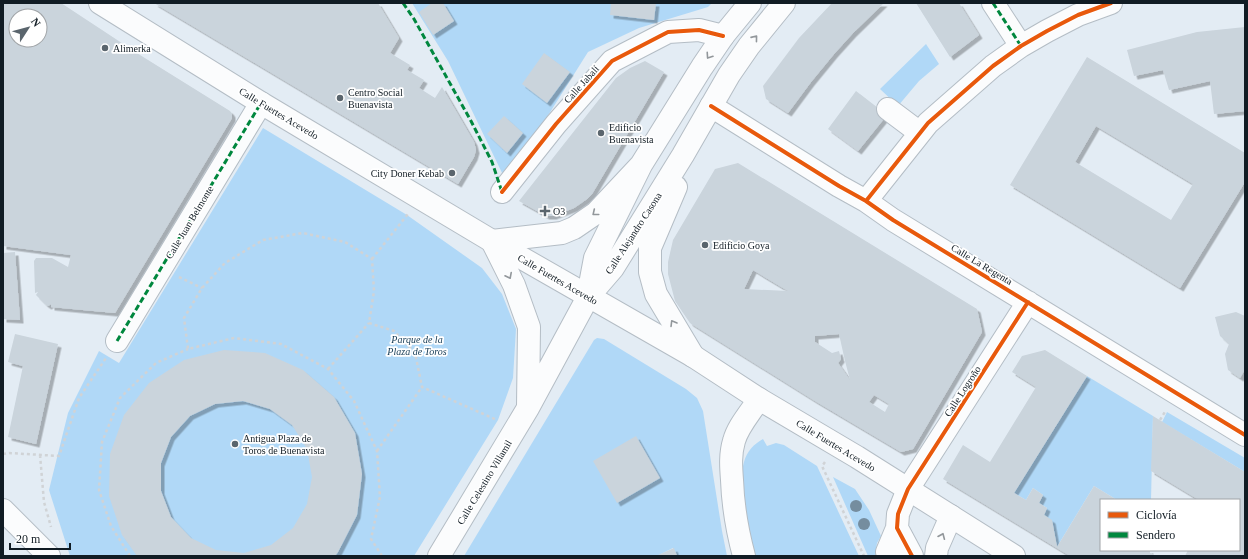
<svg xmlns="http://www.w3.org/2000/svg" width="1248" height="559" viewBox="0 0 1248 559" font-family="'Times New Roman',serif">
	<defs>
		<filter id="shadow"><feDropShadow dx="3.5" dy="3.5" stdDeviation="0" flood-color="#0004"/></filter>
	</defs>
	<rect width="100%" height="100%" fill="#e3ecf4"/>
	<path fill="#b0d8f7" d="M412,3H712L708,7L639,28L588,52L542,125L504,177L448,61Z
		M926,44L939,64L919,81L898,106L880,89Z
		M263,128L407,215L482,268L502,294L516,329L513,378L498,420L414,556H70L49,490L68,413L99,351L119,363Z
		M597,338L604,339L686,389L697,398L703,411L722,531L727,556H677L673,548L657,556H464L594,340Z
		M1087,376L1153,416L1151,500H1117L1094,486L1057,547L1052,521L1044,515L1047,508L1039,503L1043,495L1033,488L1026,500L1014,493Z
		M1167,412L1245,458V472L1162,422Z
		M763,439L767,446L776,443L784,445L817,466L859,556H755C749,532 737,485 744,462C747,451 754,444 763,439Z
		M833,477L855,489L869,510L881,536L877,543L875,556H868Z"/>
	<path fill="#cad4dc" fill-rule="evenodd" filter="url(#shadow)" d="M3,3H61L140,55L230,111L232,114V118L115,313L51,307V304L48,306L45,304L36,295L38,292L35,293L34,261L36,258H52L68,267L71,255L3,246ZM16,16H40V40H16Z
		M154,3H378L399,38L390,53L410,65L407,70L424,80L419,88L435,98L442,87L474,142L476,150L474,157L458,184Z
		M432,3H443L454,21L433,35L419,12Z
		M611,3H656L654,20L610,15Z
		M832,3H884L853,33L834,54L811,82L788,113L766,99L763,86L799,38Z
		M916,3H959L979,35L950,57Z
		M1245,27V111L1214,114L1210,81L1169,90L1163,70L1134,76L1127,50L1197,32Z
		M544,53L570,72L547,103L522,84Z
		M1087,57L1245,153V182L1180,288L1010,185ZM1096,126L1193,184L1171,220L1075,162Z
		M645,61L664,72L592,194L587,199L574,208L553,216H546L519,201L616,78L630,68Z
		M856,91L887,115L858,151L828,129Z
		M504,116L523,133L507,153L487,134Z
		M738,163L977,309L982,332L913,449L901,452L815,401L690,323L675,301L668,274V262L673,240L715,169ZM753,270L788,291L744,289ZM839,334L845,361L850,380L838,363L841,359L839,351L832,353L815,342V336ZM874,395L889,404L885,412L869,402Z
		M15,252L20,320L3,319V253Z
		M1236,312L1245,316V369L1240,378L1228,370L1225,354L1229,344L1220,336L1215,317Z
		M15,334L58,344L36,444L8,437L23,366L8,362Z
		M224,350L265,353L303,370L334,397L355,433L362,474L357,515L338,552L335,556H137L122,535L109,496L110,454L124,415L149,383L184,360ZM243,401L270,409L292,425L307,449L312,477L307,504L293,528L271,545L244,553L216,550L191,538L171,517L161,491V463L171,437L190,416L215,404Z
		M1045,350L1087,376L1014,493L1026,500L1033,488L1043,495L1039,503L1047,508L1044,515L1052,520L1057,547L1094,486L1117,500H1101V550H1150V553L1156,556H1070L943,479L963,445L990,462L1036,387L1012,372L1022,356Z
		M1153,416L1245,472V552L1243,556H1185L1188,550H1239V500H1199L1151,471Z
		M636,436L660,478L617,503L593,461Z
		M674,548L677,556H656Z"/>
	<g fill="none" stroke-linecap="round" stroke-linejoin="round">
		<g stroke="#b4bdc5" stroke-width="24">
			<path id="minor" d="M993,3L1021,46
				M711,106L839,186L866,201L893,220L1245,435
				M888,109L920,133
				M502,192L556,124L612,61L668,32L699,30L723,36
				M866,201L928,123L993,66L1021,46L1047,31L1078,15L1111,3
				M117,341L261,103
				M3,510L49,556
				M744,556C737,530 733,508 732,480C731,467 730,454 734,441C738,426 751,412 759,399
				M889,556L887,552L897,528
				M912,556L897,528L898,514L908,489L1028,302
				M936,556L937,548L951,516"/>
		</g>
		<g stroke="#b4bdc5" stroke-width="24">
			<path id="major" d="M676,187L650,248V272L656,294L693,356
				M588,295L595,258L641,165L702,67L723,36L750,3
				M528,406L529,327L514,285L492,241L562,233L574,228L596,213L641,165
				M439,556L528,408L588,297L613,268L683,155L729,75L749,46L784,3"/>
		</g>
		<g stroke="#b4bdc5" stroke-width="24">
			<path id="highway" d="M100,3L261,103L492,241L693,356L759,399L857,457L1014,556"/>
		</g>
		<path stroke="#d0d3d6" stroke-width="2.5" stroke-dasharray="3 3" stroke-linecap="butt" d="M372,259L408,214
			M179,277L202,288
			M328,369L369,323
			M1160,420L1166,410
			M377,451L422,387
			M3,454L9,453L59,456L79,398L106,358
			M40,455L44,502L51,527
			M825,462L822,466L864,556
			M130,556L111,526L99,490L102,442L120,398L156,363L188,349
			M382,556L371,539L380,497L377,451L354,401L328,369L281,344L234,338L188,349L184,318L202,288L225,263L263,240L303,233L345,242L372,259L374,291L369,323L394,331L415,353L422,387L497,420"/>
		<use href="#minor" stroke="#fbfcfd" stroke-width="22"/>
		<use href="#major" stroke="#fbfcfd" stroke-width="22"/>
		<use href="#highway" stroke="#fbfcfd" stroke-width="22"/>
		<path stroke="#00873e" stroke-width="3" stroke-dasharray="6 3" stroke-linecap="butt" d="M403,3L414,19L471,121L492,162L502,192
			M993,3L1021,46
			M117,341L261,103"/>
		<g stroke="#fff" stroke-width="6">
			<path id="cycleway" d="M711,106L839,186L866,201L893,220L1245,435
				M502,192L556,124L612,61L668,32L699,30L723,36
				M866,201L928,123L993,66L1021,46L1047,31L1078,15L1111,3
				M912,556L897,528L898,514L908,489L1028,302"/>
		</g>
		<use href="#cycleway" stroke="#e8590c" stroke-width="4"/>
	</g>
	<g fill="#758d9f">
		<circle cx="856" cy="506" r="6"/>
		<circle cx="864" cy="524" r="6"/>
	</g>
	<defs><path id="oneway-chevron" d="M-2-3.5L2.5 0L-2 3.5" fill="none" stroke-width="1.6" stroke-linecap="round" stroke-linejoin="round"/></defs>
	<g stroke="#92979b">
		<use href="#oneway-chevron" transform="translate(755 38) rotate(-51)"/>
		<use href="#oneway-chevron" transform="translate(709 56) rotate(124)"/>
		<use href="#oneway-chevron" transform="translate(595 213) rotate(141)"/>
		<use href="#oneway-chevron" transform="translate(509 276) rotate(63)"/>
		<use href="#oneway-chevron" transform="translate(673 323) rotate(-121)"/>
		<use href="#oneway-chevron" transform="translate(942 536) rotate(-67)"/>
	</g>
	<g fill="#5a656d" stroke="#fff" stroke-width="1.5">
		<circle cx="105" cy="48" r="4"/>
		<circle cx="340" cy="98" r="4"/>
		<circle cx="601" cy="133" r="4"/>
		<circle cx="452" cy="173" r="4"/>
		<path d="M543 205h4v4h4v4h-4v4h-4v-4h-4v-4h4z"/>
		<circle cx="705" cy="245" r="4"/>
		<circle cx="235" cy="444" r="4"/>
	</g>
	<g text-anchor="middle" stroke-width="3.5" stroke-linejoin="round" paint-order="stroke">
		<g font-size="10" fill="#111c24" stroke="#fff" text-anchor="start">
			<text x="113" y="52">Alimerka</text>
			<text x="348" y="96">Centro Social<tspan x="348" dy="12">Buenavista</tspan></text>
			<text x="609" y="131">Edificio<tspan x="609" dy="12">Buenavista</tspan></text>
			<text x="444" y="177" text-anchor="end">City Doner Kebab</text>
			<text x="553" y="215">O3</text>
			<text x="713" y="249">Edificio Goya</text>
			<text x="243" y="442">Antigua Plaza de<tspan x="243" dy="12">Toros de Buenavista</tspan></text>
		</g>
		<g font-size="10" fill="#111c24" stroke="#fff">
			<text transform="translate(581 84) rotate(-48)" y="4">Calle Jabalí</text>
			<text transform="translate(279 113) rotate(31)" y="4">Calle Fuertes Acevedo</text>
			<text transform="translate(189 222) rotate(-59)" y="4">Calle Juan Belmonte</text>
			<text transform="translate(633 233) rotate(-57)" y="4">Calle Alejandro Casona</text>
			<text transform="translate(982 264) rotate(31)" y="4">Calle La Regenta</text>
			<text transform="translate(558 279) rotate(30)" y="4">Calle Fuertes Acevedo</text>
			<text transform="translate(962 391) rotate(-57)" y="4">Calle Logroño</text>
			<text transform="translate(836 445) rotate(31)" y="4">Calle Fuertes Acevedo</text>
			<text transform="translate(484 482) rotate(-59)" y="4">Calle Celestino Villamil</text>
		</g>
		<g font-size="10" font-style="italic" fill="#1b405a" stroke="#fff">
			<text x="417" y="343">Parque de la<tspan x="417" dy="12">Plaza de Toros</tspan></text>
		</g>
	</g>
	<rect width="1248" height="559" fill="none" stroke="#111c24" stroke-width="8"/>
	<rect x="1100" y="499" width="140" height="52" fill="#ffffff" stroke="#a0a4a7"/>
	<rect x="1108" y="512" width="20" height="6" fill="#e8590c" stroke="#a0a4a7"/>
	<text x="1136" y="519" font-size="12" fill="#111c24">Ciclovía</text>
	<rect x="1108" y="532" width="20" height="6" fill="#00873e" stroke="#a0a4a7"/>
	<text x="1136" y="539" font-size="12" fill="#111c24">Sendero</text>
	<g transform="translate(28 28) rotate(54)"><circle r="19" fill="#ffffff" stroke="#a0a4a7"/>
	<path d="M0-3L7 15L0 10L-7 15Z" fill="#5a656d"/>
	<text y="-6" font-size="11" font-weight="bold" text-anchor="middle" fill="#111c24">N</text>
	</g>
	<path d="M10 543v6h60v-6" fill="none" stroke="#111c24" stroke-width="2"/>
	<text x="16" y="543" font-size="12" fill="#111c24" stroke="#ffffff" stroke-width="3" paint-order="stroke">20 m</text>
</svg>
